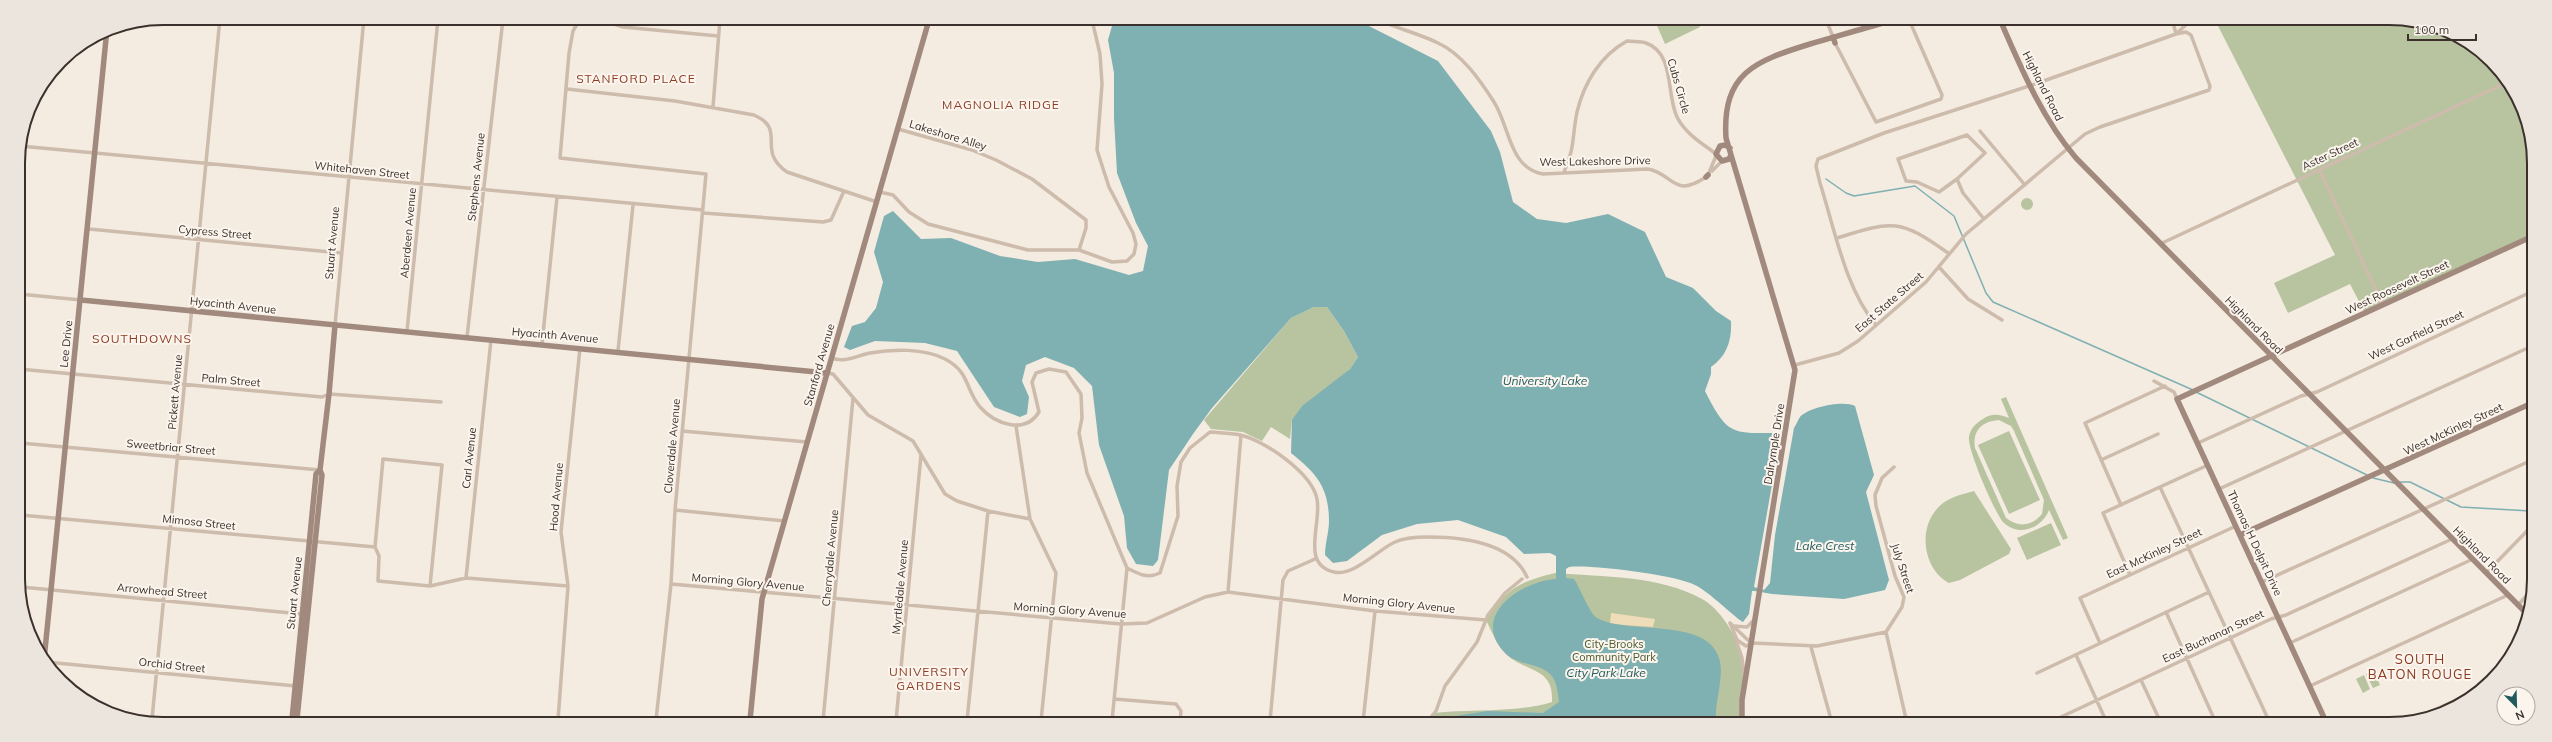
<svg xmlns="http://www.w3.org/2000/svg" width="2552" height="742" viewBox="0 0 2552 742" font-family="Mulish,sans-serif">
	<rect width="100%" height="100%" fill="#f4ebe1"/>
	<path fill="#b8c4a0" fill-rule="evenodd" d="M1655,21H1697L1700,27L1665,44Z
		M2216,22L2426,23L2461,38L2498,67L2519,99L2531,135V237L2365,313L2350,284L2288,313L2274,283L2335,255Z
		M2021 204a6 6 0 1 1 12 0a6 6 0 1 1-12 0Z
		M1314,307H1327L1344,331L1358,357L1350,369L1292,420L1290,439L1271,427L1262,441L1243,432L1211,429L1204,420L1291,318Z
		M2006,397L2068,538L2063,540L2049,510C2042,528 2019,538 2003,522C1995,513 1967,449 1969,437C1970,429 1976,423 1983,419C1991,413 2000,414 2009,418L2001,399ZM1999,420L2011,426L2014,431L2044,500L2042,514C2032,526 2019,528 2006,518L1975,448C1972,430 1983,421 1999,420Z
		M2009,431L2040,500L2009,514L1978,445Z
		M1974,491L2011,549L2009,554L1960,580L1949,583C1924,570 1918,531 1936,510C1945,498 1960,495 1974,491Z
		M2051,523L2061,545L2027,560L2017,538Z
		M1555,573C1603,577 1659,575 1702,599C1719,608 1733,631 1740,649C1748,672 1744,699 1742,722H1428L1434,713C1471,709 1518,713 1552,702C1554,667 1527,673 1507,655C1497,645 1492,632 1486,620C1507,588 1519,582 1555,573Z
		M2374,671L2380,685L2373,688L2366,674Z
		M2364,675L2370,689L2363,693L2356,679Z"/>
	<path fill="#efdcb8" d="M1611,613L1655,619L1653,627L1610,624Z"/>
	<path fill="#7fb0b2" d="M1107,20L1359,21L1438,61L1491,131L1500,152L1513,202L1537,219L1566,223L1608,214L1645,232L1666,277L1693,288L1716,311L1731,321C1732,340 1727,356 1711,367V374L1705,391C1728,437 1732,433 1781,433L1754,587L1764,590L1770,583L1775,535L1794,428C1796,425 1798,420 1800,417C1809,407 1844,400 1855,406L1874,475L1866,492L1889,580L1885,590L1844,599L1772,594L1755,591H1752L1749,614L1743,622C1739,621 1707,590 1695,585C1676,575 1590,564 1569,567L1566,569V578L1574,579C1580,588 1590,614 1597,618C1627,635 1707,617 1719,658C1725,676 1714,703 1716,722H1439L1443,718L1488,711L1543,713L1559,702C1558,693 1557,681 1550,674C1538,663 1518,665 1506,654C1468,617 1521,581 1556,579V556L1550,553L1524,554L1506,537L1458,520L1417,524L1382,535L1347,561L1333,563L1325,555C1325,543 1329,532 1329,521C1329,487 1316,473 1291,453L1292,420L1302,406L1350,369L1358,357L1344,331L1327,307H1314L1291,318L1212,408L1193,434L1169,470L1158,560L1153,566L1136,564L1127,548L1124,516L1099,445L1092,386L1074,368L1045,357L1026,365L1022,381L1029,397L1027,414L1020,417L994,407L957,351L925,343L875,341L850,350L844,347L852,326L865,322L876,308L883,282L874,252L884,216L893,211L921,239L951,238L1000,256L1038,262L1075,259L1129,275L1143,271L1148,246L1136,223L1117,173L1114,118V73L1108,40L1112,26Z"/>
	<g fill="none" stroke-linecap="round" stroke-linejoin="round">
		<path stroke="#7fb0b2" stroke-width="1.5" d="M1826,179L1846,193L1854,196L1915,186L1954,216L1986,293L1993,302L2193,390
			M2196,392L2367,475
			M2373,478L2394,483
			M2400,482H2410L2461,507L2530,511"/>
		<path stroke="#cdbbac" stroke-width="3.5" d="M580,19L573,31L569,53L560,158L706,174L675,510L671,584L656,720
			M599,19L623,27L718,36
			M1381,21C1399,29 1420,34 1438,43C1462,54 1480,80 1494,102C1510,127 1509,168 1543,174L1648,169C1674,174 1673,199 1706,177
			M1827,22L1833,37
			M2173,22L2176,34
			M2176,34L2189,22
			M1835,43L1876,122L1941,99L1942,95L1910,22
			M567,89L675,101L754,115C788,130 755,150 787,172L877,202
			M713,107L720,19
			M898,129L972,150L996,160L1032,179L1086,220V228L1079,250
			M1980,131L2025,185
			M1967,135L1985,153L1957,179L1939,192L1917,182L1906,181L1898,159Z
			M20,146L703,210
			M2319,169L2377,292L2385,304
			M1712,171L1722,161
			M1564,172C1575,148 1572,137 1577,112C1584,83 1600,56 1627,41C1633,42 1640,41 1646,43C1675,53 1666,95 1677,117C1685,133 1701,143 1715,153
			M1708,175L1716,156
			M1957,179L1963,193L1984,219
			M880,192L893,195L909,212L928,224L1028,250H1079L1112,262L1127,261L1134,254L1136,244L1133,233L1109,187L1097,150L1102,84L1100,54L1092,20
			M703,213L823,222L831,220L844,191
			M89,229L341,253
			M1837,238C1894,220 1900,219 1948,253
			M2160,244L2508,82
			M1939,267L1968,299L2002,320
			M2377,292L2381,306
			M19,294L81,300
			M335,325L364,18
			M407,331L438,19
			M467,337L503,19
			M542,344L557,197
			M618,351L633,205
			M831,358C846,363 855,356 870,353C892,349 924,348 945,359C970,372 965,389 980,407C995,424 1025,435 1039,412L1032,382L1036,373L1049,369L1066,372L1081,394L1082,418L1079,433L1087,473L1127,568C1139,574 1147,579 1160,573L1178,516L1177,486L1181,462L1190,448L1210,432C1220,433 1230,433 1240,435C1264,440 1312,473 1317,499C1322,524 1300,564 1334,572C1353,577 1379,549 1395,542C1405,537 1418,537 1428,537C1462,537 1511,542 1527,577
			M1795,365L1839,353L1858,341L1926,282L1966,234L2085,134L2100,127L2209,90L2210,86L2191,35L2186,32L2176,34L2035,84L1884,133L1818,159L1816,166L1820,183C1835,230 1845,288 1876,325
			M19,369L322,397L329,394L441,402
			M827,373L833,374L868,415L913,441L945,494L957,501L988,511L1030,519
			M2154,381L2174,392L2177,399
			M1016,426L1030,519L1056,573L1041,721
			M682,431L807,442
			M20,443L320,470
			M2198,443L2301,396L2317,392L2531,292
			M2101,460L2158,434
			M1894,467L1882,478L1875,495L1876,506L1895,576L1904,597L1902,607L1886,632L1907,723
			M2160,487L2270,723
			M2219,489L2530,347
			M2121,505L2085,423L2165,386
			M675,510L785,521
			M20,515L375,547
			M2486,573L2529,529
			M2130,575L2103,513L2208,465
			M466,578L491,340
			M2262,582L2530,461
			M671,584L1121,624L1147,623L1205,597L1228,592L1375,611L1486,620
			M430,586L442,465L383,459L375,547L379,556L378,581L430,586L466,578L568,586
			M21,587L302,614
			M1228,592L1241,435
			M2518,605L2529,593
			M2166,612L2216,723
			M1730,623L1737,640L1746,646L1752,643L1817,646L1886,632
			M1730,623L1751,643
			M1734,626L1747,627L1755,619
			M1736,640L1742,658L1744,677
			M2100,643L2080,598L2236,526
			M2290,643L2473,559
			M1811,647L1832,723
			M2076,655L2107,723
			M46,662L296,686
			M2037,673L2209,592
			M2141,680L2161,723
			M2310,686L2508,595
			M1114,699L1176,704L1181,711L1180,721
			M152,719L220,18
			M558,720L568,586L561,532L580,348
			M2412,720L2483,688
			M823,721L853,398
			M896,721L921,455
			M967,721L988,511
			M1112,721L1127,568
			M1270,721L1283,580L1288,571L1315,559
			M1363,722L1375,611
			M1427,722L1436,711L1445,686L1477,642L1488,615L1505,593L1522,579
			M2048,723L2271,619L2286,615L2452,539"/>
		<path stroke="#a18a7d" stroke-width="5.5" d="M2001,22C2022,70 2042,118 2076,158L2529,616
			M1833,37L1835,43
			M1730,148L1725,145L1720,146L1716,154L1722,161L1729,159L1731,155
			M1706,177L1708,175
			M81,300L827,373
			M2240,535L2530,404
			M44,660L107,29
			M292,719L316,474L320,470L329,394L335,325
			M297,719L322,475L320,470
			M750,720L762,599L929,20
			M1742,722V700L1795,370L1726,138C1722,73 1755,61 1810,44C1835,37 1861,29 1887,22
			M2327,724L2177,399L2531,237"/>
	</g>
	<g text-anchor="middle" stroke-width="4" stroke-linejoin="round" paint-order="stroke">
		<g font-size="11" fill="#3b302b" stroke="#fbf5ee">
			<text transform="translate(1679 86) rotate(74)" y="4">Cubs Circle</text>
			<text transform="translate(2043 86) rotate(63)" y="4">Highland Road</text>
			<text transform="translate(948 135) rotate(17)" y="4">Lakeshore Alley</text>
			<text transform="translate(2330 154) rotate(-25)" y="4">Aster Street</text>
			<text transform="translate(1595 161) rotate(-1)" y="4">West Lakeshore Drive</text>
			<text transform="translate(362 170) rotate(6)" y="4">Whitehaven Street</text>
			<text transform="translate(476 177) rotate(-84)" y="4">Stephens Avenue</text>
			<text transform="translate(215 232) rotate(5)" y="4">Cypress Street</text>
			<text transform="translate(408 233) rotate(-85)" y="4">Aberdeen Avenue</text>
			<text transform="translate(332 243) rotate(-85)" y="4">Stuart Avenue</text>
			<text transform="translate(2397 287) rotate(-25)" y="4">West Roosevelt Street</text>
			<text transform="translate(1889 302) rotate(-41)" y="4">East State Street</text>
			<text transform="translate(233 305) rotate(6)" y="4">Hyacinth Avenue</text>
			<text transform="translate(2254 325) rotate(45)" y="4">Highland Road</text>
			<text transform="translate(555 335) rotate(5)" y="4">Hyacinth Avenue</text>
			<text transform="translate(2416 335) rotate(-25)" y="4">West Garfield Street</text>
			<text transform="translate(66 344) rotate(-84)" y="4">Lee Drive</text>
			<text transform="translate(819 365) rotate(-74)" y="4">Stanford Avenue</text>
			<text transform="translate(231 380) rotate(5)" y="4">Palm Street</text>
			<text transform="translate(175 392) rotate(-85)" y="4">Pickett Avenue</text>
			<text transform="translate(2453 429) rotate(-25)" y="4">West McKinley Street</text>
			<text transform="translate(1774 444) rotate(-81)" y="4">Dalrymple Drive</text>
			<text transform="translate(672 446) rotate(-85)" y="4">Cloverdale Avenue</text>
			<text transform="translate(171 447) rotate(5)" y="4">Sweetbriar Street</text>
			<text transform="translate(469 458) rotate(-84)" y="4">Carl Avenue</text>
			<text transform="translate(556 497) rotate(-85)" y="4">Hood Avenue</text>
			<text transform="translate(199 522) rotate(6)" y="4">Mimosa Street</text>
			<text transform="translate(2255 543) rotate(65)" y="4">Thomas H Delpit Drive</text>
			<text transform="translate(2154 553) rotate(-25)" y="4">East McKinley Street</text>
			<text transform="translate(2482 555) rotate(45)" y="4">Highland Road</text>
			<text transform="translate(830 558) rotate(-85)" y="4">Cherrydale Avenue</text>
			<text transform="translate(1903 568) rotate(72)" y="4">July Street</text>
			<text transform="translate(748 582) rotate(5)" y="4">Morning Glory Avenue</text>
			<text transform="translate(900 587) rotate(-85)" y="4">Myrtledale Avenue</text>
			<text transform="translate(162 591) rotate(5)" y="4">Arrowhead Street</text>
			<text transform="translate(294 593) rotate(-84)" y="4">Stuart Avenue</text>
			<text transform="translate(1399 603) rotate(6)" y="4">Morning Glory Avenue</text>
			<text transform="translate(1070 610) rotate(4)" y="4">Morning Glory Avenue</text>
			<text transform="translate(2213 636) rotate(-25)" y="4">East Buchanan Street</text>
			<text transform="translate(172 665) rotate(6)" y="4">Orchid Street</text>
		</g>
		<g font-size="11" fill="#4a5a2e" stroke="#fbf5ee">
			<text x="1614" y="648">City-Brooks<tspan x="1614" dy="13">Community Park</tspan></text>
		</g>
		<g font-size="12" letter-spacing="1" fill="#8c3b22" stroke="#fbf5ee">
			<text x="636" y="83">STANFORD PLACE</text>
			<text x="1001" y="109">MAGNOLIA RIDGE</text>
			<text x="142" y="343">SOUTHDOWNS</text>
			<text x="929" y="676">UNIVERSITY<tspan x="929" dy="14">GARDENS</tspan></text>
		</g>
		<g font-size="12" font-style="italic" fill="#1f5a5e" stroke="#fbf5ee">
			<text x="1545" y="385">University Lake</text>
			<text x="1825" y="550">Lake Crest</text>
			<text x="1606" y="677">City Park Lake</text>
		</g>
		<g font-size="13" letter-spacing="1" fill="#8c3b22" stroke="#fbf5ee">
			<text x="2420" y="664">SOUTH<tspan x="2420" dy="15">BATON ROUGE</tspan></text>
		</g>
	</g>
	<path d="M0 0H2552V742H0ZM163 25H2389A138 138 0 0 1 2527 163V579A138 138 0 0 1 2389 717H163A138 138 0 0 1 25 579V163A138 138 0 0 1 163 25Z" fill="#ece5de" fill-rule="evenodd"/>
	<path fill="none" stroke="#3b302b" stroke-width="2" d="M163 25H2389A138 138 0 0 1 2527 163V579A138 138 0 0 1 2389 717H163A138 138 0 0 1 25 579V163A138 138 0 0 1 163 25Z"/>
	<g transform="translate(2516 706) rotate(157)"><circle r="19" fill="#fbf5ee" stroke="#aea6a0"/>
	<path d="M0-3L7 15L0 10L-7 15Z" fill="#1f5a5e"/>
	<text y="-6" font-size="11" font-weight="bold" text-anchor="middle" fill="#3b302b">N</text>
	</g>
	<path d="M2408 34v6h68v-6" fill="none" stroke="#3b302b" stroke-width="2"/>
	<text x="2414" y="34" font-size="12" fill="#3b302b" stroke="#fbf5ee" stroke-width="3" paint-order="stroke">100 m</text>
</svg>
